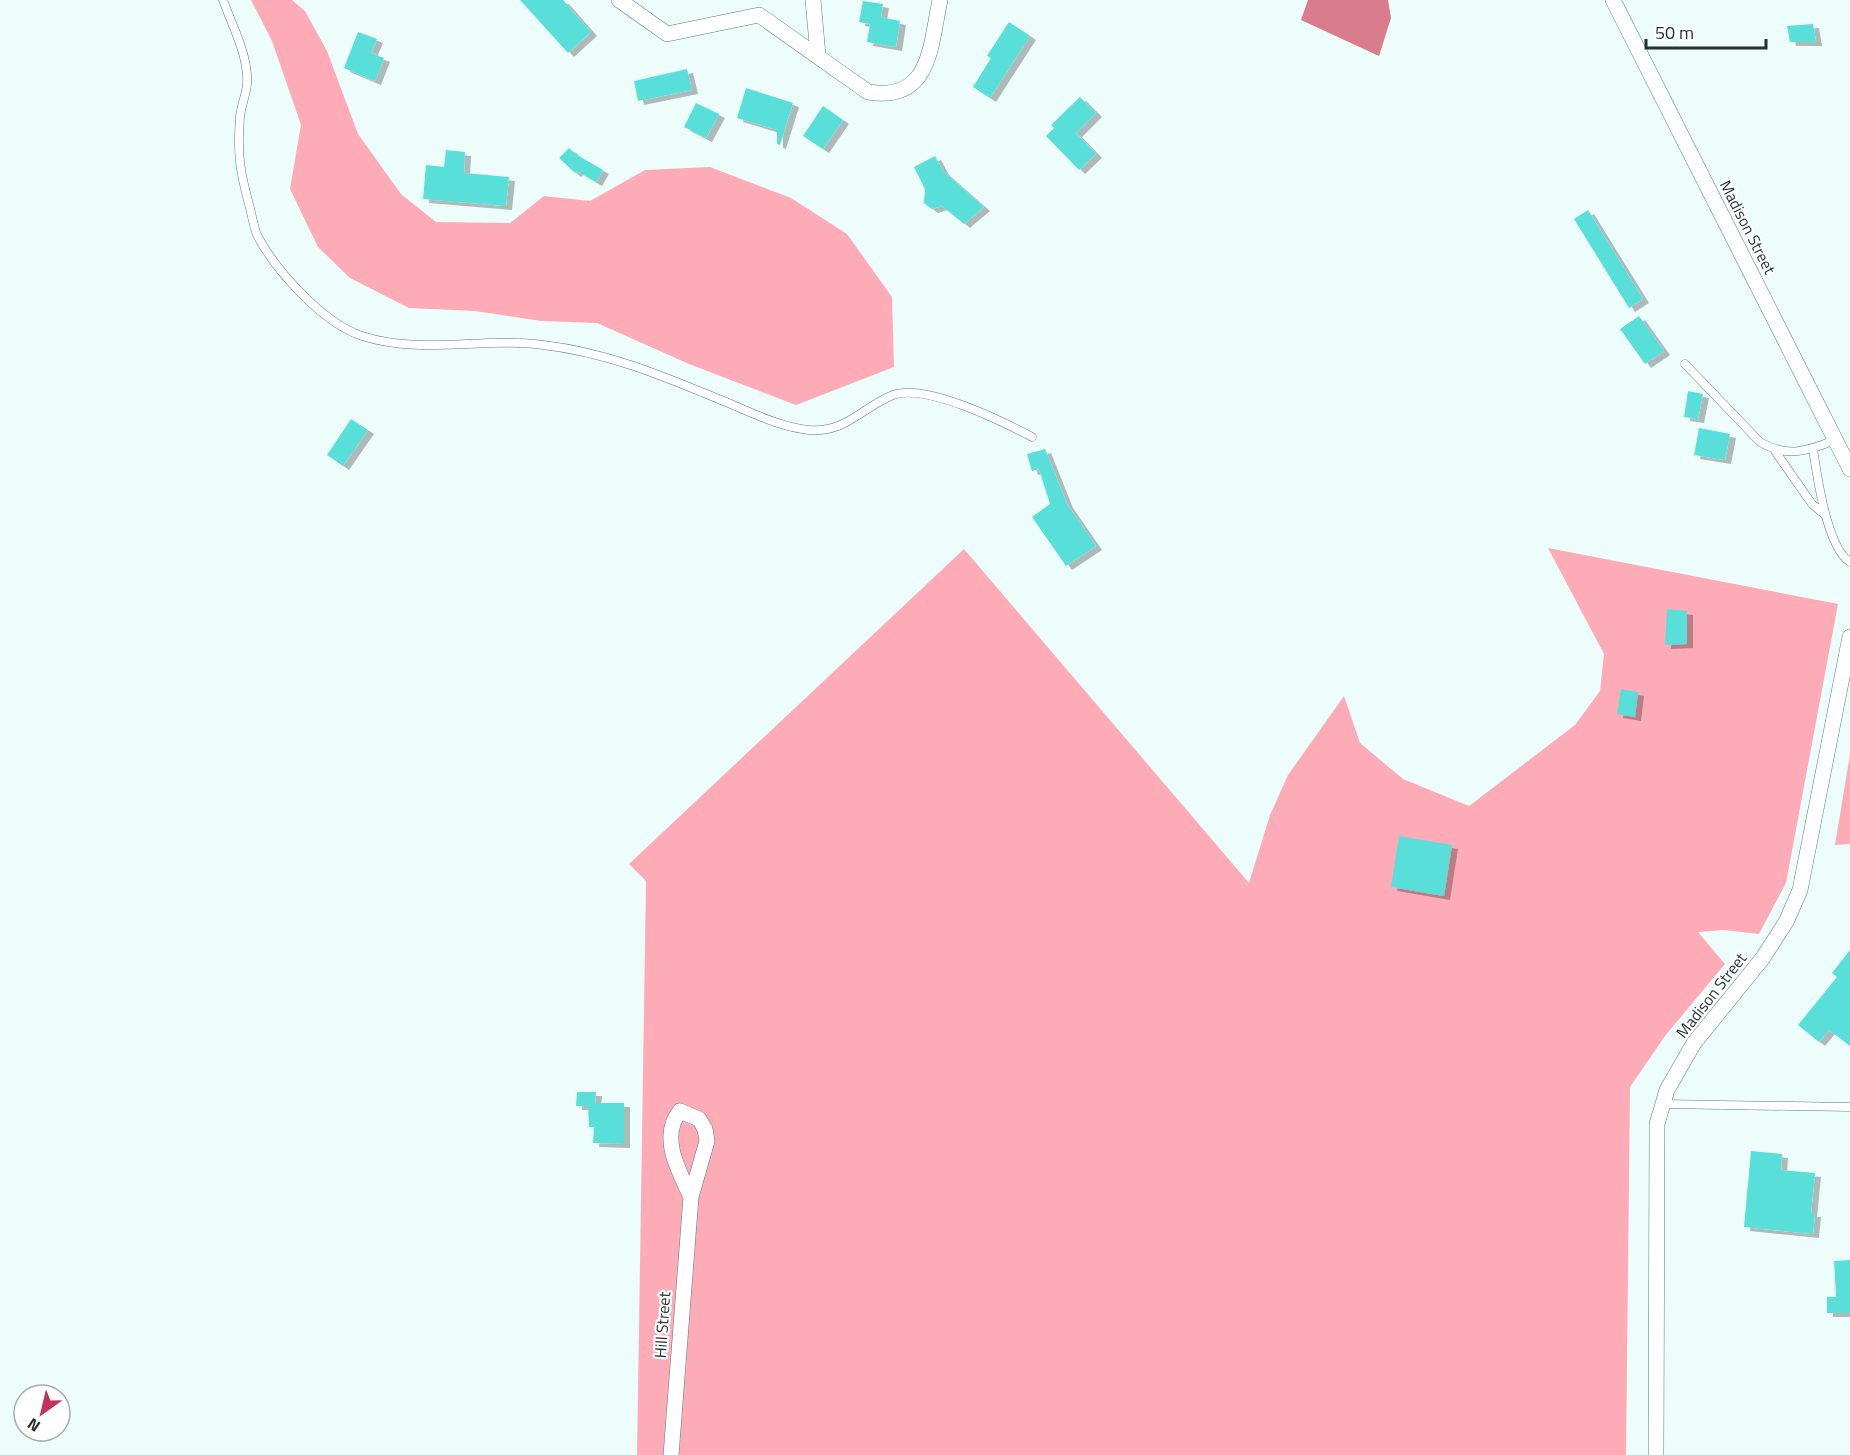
<svg xmlns="http://www.w3.org/2000/svg" width="1850" height="1455" viewBox="0 0 1850 1455" font-family="'Titillium Web',sans-serif">
	<defs>
		<filter id="shadow"><feDropShadow dx="6" dy="4" stdDeviation="0" flood-color="#0004"/></filter>
	</defs>
	<rect width="100%" height="100%" fill="#edfdfc"/>
	<path fill="#fdabb7" d="M251,0H292L305,11L327,51L358,134L401,194L436,222L510,223L544,196L590,201L645,170L710,167L791,198L847,234L892,297L894,367L796,405L689,364L597,323L541,321L475,311L409,308L350,278L318,247L290,189L301,125L272,41Z
		M1548,548L1838,604L1786,883L1759,934L1724,930L1698,932L1725,964L1665,1036L1630,1087L1626,1455H637L646,881L629,864L964,549L1249,883L1270,815L1288,775L1344,696L1360,743L1403,779L1469,806L1575,725L1600,691L1604,654Z
		M1850,754V844L1835,845Z"/>
	<path fill="#d97c8b" d="M1308,0H1388L1391,18L1379,56L1301,20Z"/>
	<path fill="#59dfd9" filter="url(#shadow)" d="M520,0H563L591,32L568,53Z
		M863,1L883,4L881,17L900,21L896,47L867,42L870,24L859,22Z
		M1009,22L1030,36L990,98L973,87L991,58L987,56Z
		M1813,24L1816,42H1790L1787,26Z
		M358,32L377,39L371,53L384,58L375,81L344,68Z
		M687,69L692,90L638,101L634,81Z
		M746,88L793,103L780,145L777,144V130L737,118Z
		M1080,97L1096,113L1076,133L1096,154L1079,170L1046,136L1054,128L1051,125Z
		M696,103L719,114L706,138L684,127Z
		M823,106L843,120L823,149L803,136Z
		M569,148L577,155L603,170L596,182L577,171L575,173L559,158Z
		M446,150L465,152L464,173L509,177L506,206L423,199L426,165L444,167Z
		M935,156L943,171L984,207L964,224L942,206L932,209L924,203L925,189L914,167Z
		M1588,210L1643,299L1629,308L1574,219Z
		M1639,316L1664,351L1645,364L1620,329Z
		M1688,391L1703,394L1698,419L1684,417Z
		M351,419L368,430L343,466L327,455Z
		M1699,428L1730,434L1725,460L1694,455Z
		M1045,449L1067,504L1096,546L1066,566L1032,517L1050,504L1039,469L1032,471L1027,454Z
		M1667,609L1687,611V644L1665,645Z
		M1621,689L1638,692L1635,717L1617,714Z
		M1399,836L1452,845L1444,896L1391,887Z
		M1850,950V1046L1829,1030L1819,1042L1798,1025L1837,977L1832,973Z
		M577,1092H596L595,1103H624V1144L593,1143L594,1127H589L588,1106H576Z
		M1751,1151L1782,1154L1781,1170L1815,1173L1811,1213H1815L1813,1234L1744,1227Z
		M1850,1260V1313H1827V1297H1836L1834,1261Z"/>
	<g fill="none" stroke-linecap="round" stroke-linejoin="round">
		<g stroke="#577d7b" stroke-width="9">
			<path id="service" d="M223,0C232,25 249,57 247,84C246,95 241,106 240,117C237,155 240,172 250,208C252,217 254,227 257,235C276,271 323,323 362,336C421,355 482,337 543,345C606,352 663,376 721,400C749,411 778,427 809,430C846,433 861,408 893,395C925,383 1002,421 1032,437
				M1685,364L1760,442C1787,458 1808,451 1835,440
				M1813,449C1817,476 1827,548 1850,562
				M1775,451L1812,504L1824,514
				M1663,1104L1850,1107"/>
		</g>
		<g stroke="#577d7b" stroke-width="16">
			<path id="minor" d="M619,0L667,34L759,15L868,92C931,102 930,47 940,0
				M813,0L818,55
				M1613,0L1850,469
				M671,1455L691,1197L707,1141L705,1129L699,1119L680,1111C659,1137 679,1171 691,1197
				M1656,1455L1657,1124L1667,1090L1694,1043L1762,959L1786,922L1800,890L1850,637"/>
		</g>
		<use href="#service" stroke="#fff" stroke-width="8"/>
		<use href="#minor" stroke="#fff" stroke-width="15"/>
	</g>
	<g text-anchor="middle" stroke-width="4.5" stroke-linejoin="round" paint-order="stroke">
		<g font-size="16" fill="#233332" stroke="#fff">
			<text transform="translate(1748 227) rotate(63)" y="6">Madison Street</text>
			<text transform="translate(1711 995) rotate(-52)" y="6">Madison Street</text>
			<text transform="translate(662 1325) rotate(-86)" y="6">Hill Street</text>
		</g>
	</g>
	<g transform="translate(42 1413) rotate(214)"><circle r="28" fill="#ffffff" stroke="#a7adad" stroke-width="1.5"/>
	<path d="M0-4.5L10 22L0 15L-10 22Z" fill="#c23359"/>
	<text y="-9" font-size="16" font-weight="bold" text-anchor="middle" fill="#233332">N</text>
	</g>
	<path d="M1646 39v9h120v-9" fill="none" stroke="#233332" stroke-width="3"/>
	<text x="1655" y="39" font-size="18" fill="#233332" stroke="#ffffff" stroke-width="4.5" paint-order="stroke">50 m</text>
</svg>
